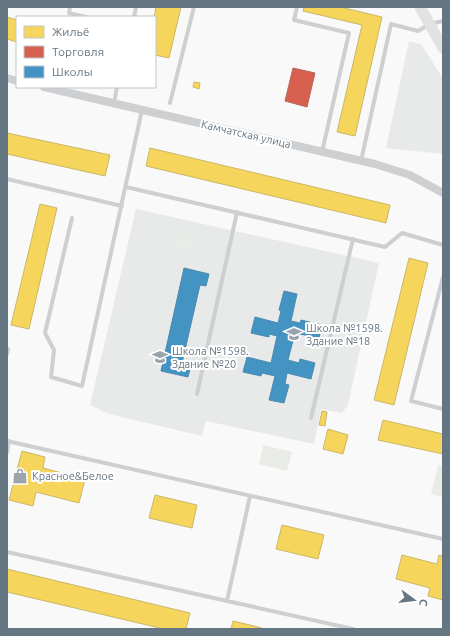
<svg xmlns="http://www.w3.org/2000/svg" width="450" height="636" viewBox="0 0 450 636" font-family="Ubuntu,sans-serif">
	<rect width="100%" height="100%" fill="#f9f9f9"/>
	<path fill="#e8e9e9" d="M409,41L422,45L443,79V154L386,148Z
		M136,209L379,263L348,405L342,413L321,409L314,444L206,421L202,436L109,414L90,405Z"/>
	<path fill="#e8ebe6" d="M172,233L197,238L194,252L169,247Z
		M263,445L292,452L287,471L259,464Z
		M438,465L443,466V497L431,494Z"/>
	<path fill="#f6d55c" stroke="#cab868" d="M156,7H181L169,58L155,55V17H154Z
		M304,7H340L382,17L355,136L337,132L362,25L303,11Z
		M7,17L17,20V42L7,39Z
		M194,82L200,83L199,89L193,87Z
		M7,133L110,155L105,176L7,154Z
		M150,148L390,205L386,223L146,166Z
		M40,204L57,208L29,329L11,325Z
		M409,258L428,263L394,405L374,400Z
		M322,411L327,412L325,426L319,425Z
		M383,420L443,434V454L378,440Z
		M328,429L348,435L343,454L323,449Z
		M22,451L45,457L43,468L85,479L79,503L36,492L33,506L9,500Z
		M155,495L197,505L192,528L149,518Z
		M282,525L324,535L318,559L276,549Z
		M402,555L437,564L439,555L443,556V600L428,596L430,588L396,579Z
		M7,569L190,613L186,629H164L7,592Z
		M233,621L254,626L265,629H231Z"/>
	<path fill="#d6604d" stroke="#b4675d" d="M293,68L315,73L307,107L285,101Z"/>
	<path fill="#4393c3" stroke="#4d8ab0" d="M184,268L209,274L206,286L200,285L182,363L191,365L188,377L161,371Z
		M284,291L297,294L291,321L300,323L301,320L322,325L319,338L295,333L288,360L299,363L300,359L315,363L311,379L287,373L285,384L289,385L284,403L269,400L275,376L262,373L261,376L243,372L247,357L271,363L277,336L269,334V337L251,333L255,317L278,323L281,311L279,310Z"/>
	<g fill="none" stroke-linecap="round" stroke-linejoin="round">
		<path stroke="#cecfd0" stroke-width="4" d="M70,7L69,13L86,17
			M297,7L294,20L349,33L322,152
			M134,17L136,7
			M114,103L117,87
			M170,103L194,7
			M361,161L391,24L418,31L430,24L443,21
			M7,179L122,206
			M126,187L385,247L402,233L443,245
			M72,218L45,333L54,350L51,377L82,386L142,110
			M443,277L411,401L443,409
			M7,354L8,349
			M197,394L237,212
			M311,418L353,239
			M7,441L443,539
			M7,453L9,441
			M7,552L353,629
			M227,601L250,496"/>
		<path stroke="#cecfd0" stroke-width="8" d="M7,78L17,81
			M44,87L375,164L410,175L443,193"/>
		<path stroke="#e1e2e2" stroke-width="11" d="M420,7L443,48"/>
	</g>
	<defs>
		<g id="school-bare" transform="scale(1.2)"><path d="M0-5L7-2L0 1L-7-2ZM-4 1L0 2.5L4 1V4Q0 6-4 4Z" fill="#99a4ac" stroke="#fff" stroke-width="2.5" paint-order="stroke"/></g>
		<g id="shop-bare" transform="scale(1.2)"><path d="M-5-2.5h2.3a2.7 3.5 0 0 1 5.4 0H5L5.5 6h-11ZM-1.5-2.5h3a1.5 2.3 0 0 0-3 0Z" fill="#99a4ac" stroke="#fff" stroke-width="2.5" paint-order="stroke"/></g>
	</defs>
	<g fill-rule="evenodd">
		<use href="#school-bare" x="294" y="334"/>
		<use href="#school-bare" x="160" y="357"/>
		<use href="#shop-bare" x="20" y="476"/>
	</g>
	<g text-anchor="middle" stroke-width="4" stroke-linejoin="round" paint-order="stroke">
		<g font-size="11" fill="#657683" stroke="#fff">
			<text transform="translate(246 134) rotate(13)" y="4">Камчатская улица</text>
		</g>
		<g font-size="11" fill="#657683" stroke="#fff" text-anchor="start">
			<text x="306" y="332">Школа №1598.<tspan x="306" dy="13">Здание №18</tspan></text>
			<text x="172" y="355">Школа №1598.<tspan x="172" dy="13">Здание №20</tspan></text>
			<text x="32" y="480">Красное&amp;Белое</text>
		</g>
	</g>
	<rect width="450" height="636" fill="none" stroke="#657683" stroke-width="16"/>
	<rect x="16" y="16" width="140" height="72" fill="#ffffff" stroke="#c1c8cd"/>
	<rect x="24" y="26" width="20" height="12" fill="#f6d55c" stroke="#c1c8cd"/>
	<text x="52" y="36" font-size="12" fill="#657683">Жильё</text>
	<rect x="24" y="46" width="20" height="12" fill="#d6604d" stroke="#c1c8cd"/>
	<text x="52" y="56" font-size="12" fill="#657683">Торговля</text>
	<rect x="24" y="66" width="20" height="12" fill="#4393c3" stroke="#c1c8cd"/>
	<text x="52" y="76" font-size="12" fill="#657683">Школы</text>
	<g transform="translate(414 600) rotate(105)" stroke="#ffffff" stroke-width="3" paint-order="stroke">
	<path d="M0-3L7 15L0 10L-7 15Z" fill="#657683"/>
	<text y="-6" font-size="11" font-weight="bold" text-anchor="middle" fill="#657683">С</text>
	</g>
</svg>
